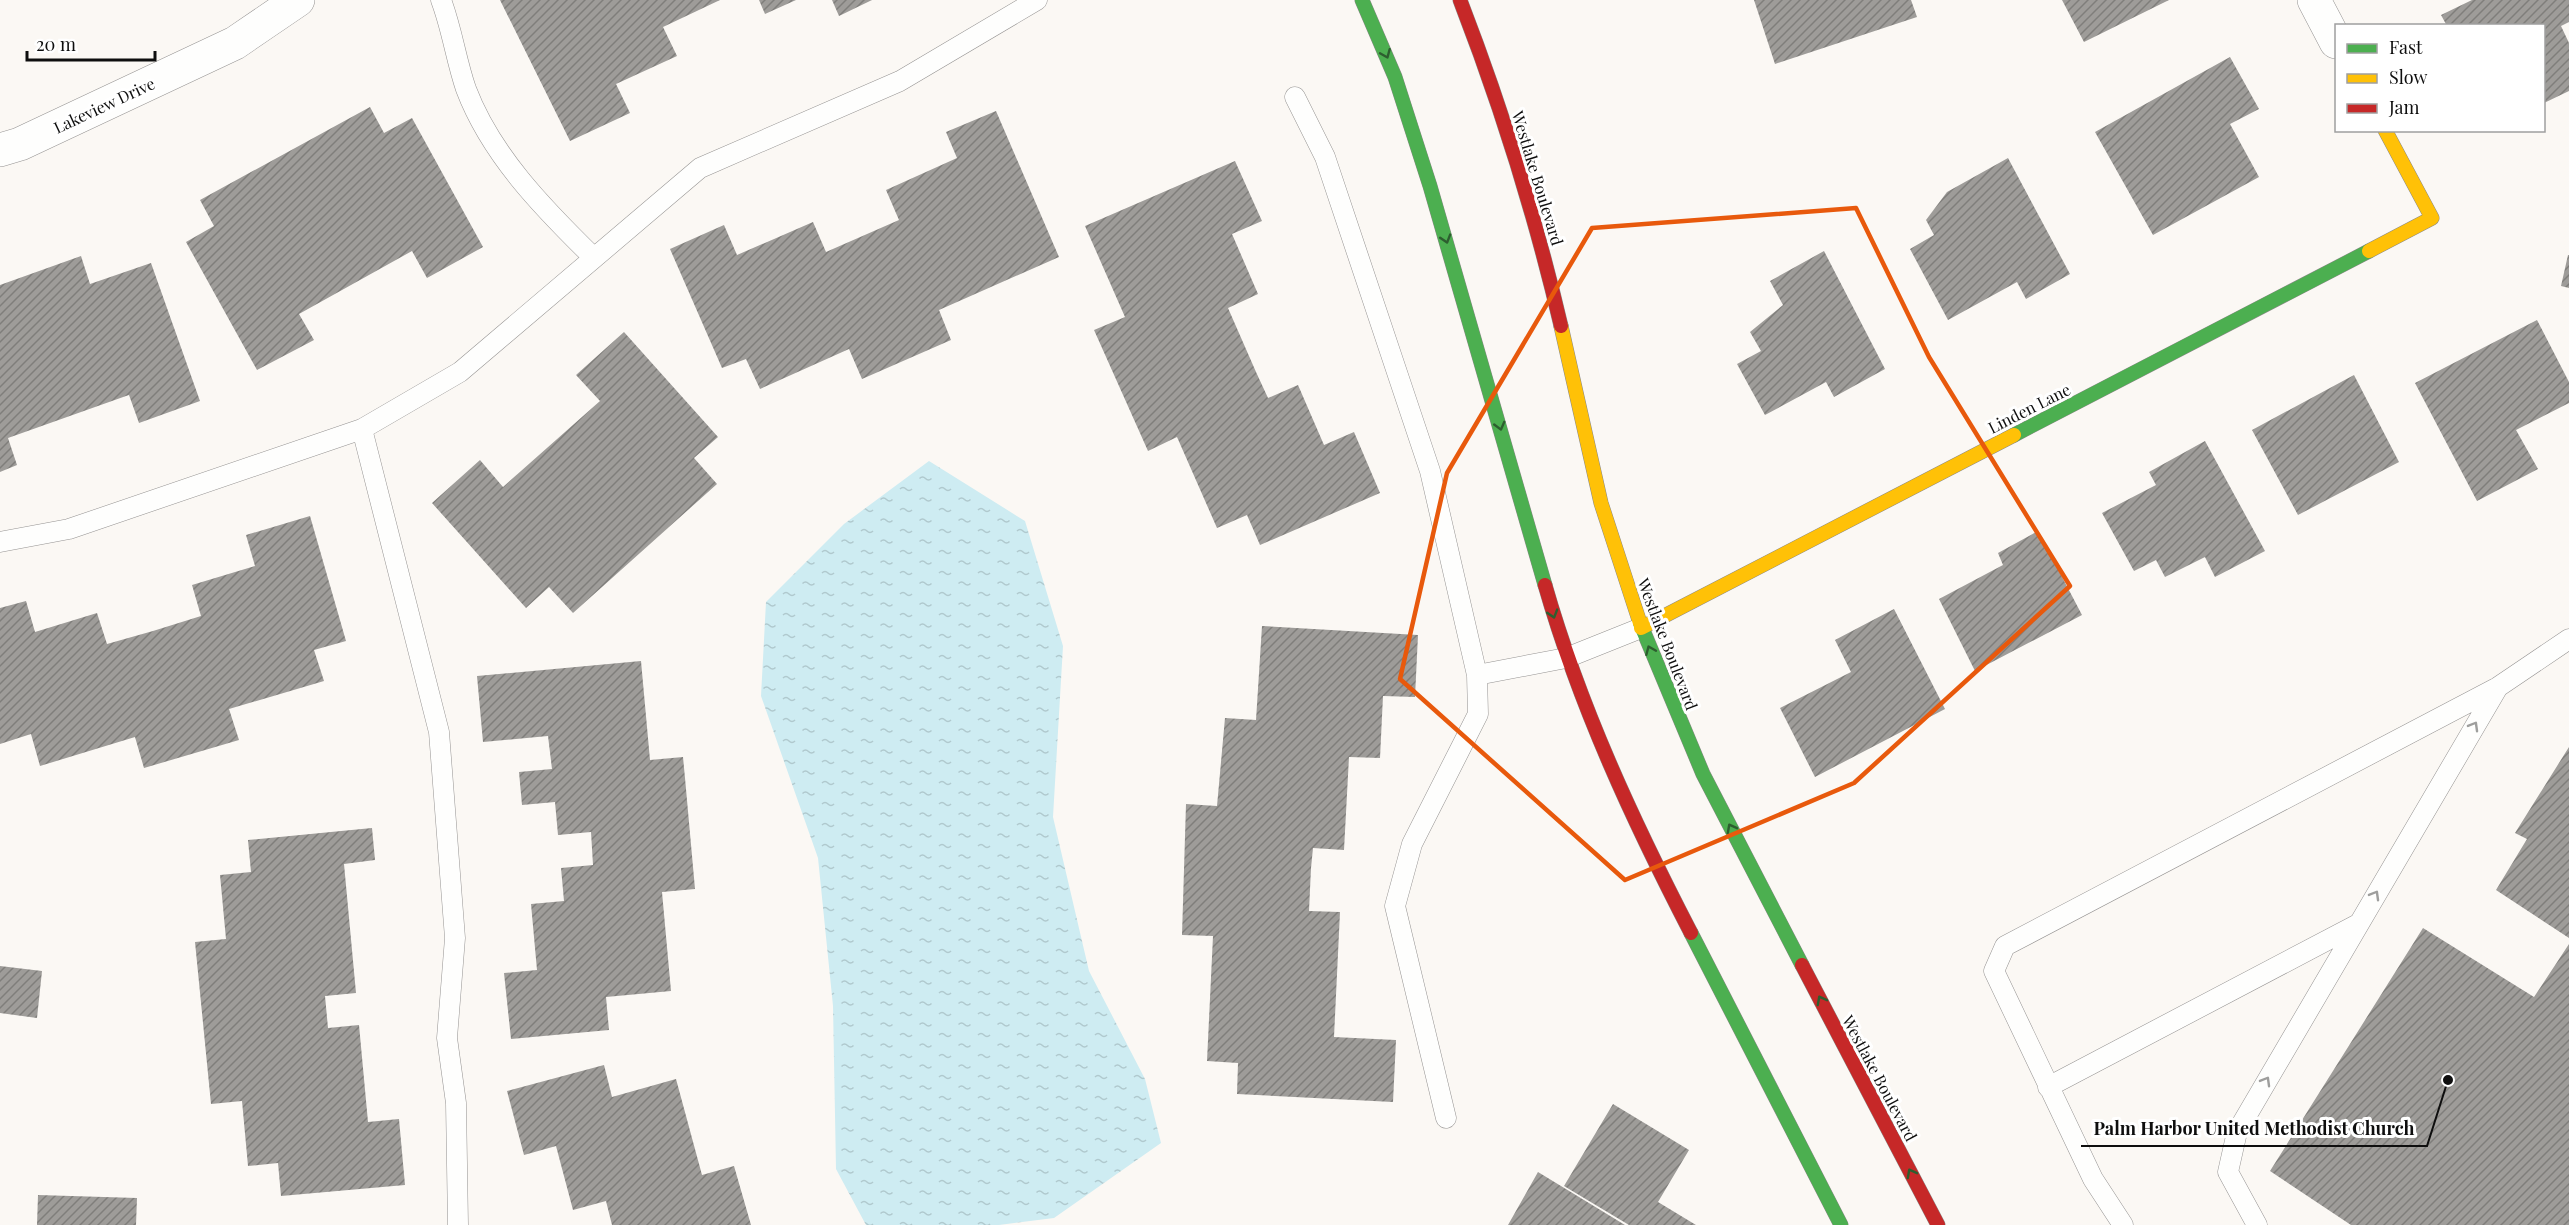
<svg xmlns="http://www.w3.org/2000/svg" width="2569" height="1225" font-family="'Playfair Display',serif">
<defs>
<pattern id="water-ripples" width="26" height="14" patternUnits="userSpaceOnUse" patternTransform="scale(1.5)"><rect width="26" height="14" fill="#ceecf2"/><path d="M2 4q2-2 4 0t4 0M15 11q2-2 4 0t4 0" fill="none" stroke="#b0c9ce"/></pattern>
<pattern id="building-hatch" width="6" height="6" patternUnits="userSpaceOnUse" patternTransform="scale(1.5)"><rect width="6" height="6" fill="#9e9c99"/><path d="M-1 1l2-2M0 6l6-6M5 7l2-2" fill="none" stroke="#7f7e7b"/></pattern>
</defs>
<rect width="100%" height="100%" fill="#fbf8f4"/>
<path fill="url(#water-ripples)" d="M929,461L1025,521L1063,646L1053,817L1089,971L1145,1079L1161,1143L1054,1218L999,1225H866L836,1169L833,1006L818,858L761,696L766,602L844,524Z"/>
<path fill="url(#building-hatch)" d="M500,0H720L663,27L677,56L616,84L630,113L570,141Z
M759,0H796L765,14Z
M832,0H872L839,16Z
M1754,0H1911L1917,17L1775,64Z
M2062,0H2169L2084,42Z
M2472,0H2569V22L2561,26L2569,43V91L2544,103V26H2447L2441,15Z
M2230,57L2259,109L2230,124L2259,177L2153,235L2095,132Z
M370,107L384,133L412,118L483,247L427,278L412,251L299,314L314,340L257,370L186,242L214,226L200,200Z
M996,111L1059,257L939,310L951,340L862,379L849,349L760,389L746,359L722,368L670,249L724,225L737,255L813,222L826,252L899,220L886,190L957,158L946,132Z
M2008,158L2070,274L2026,299L2017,282L1948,320L1910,249L1934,235L1926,220L1947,192Z
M1235,161L1262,221L1232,234L1258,294L1228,308L1256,372L1268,398L1298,385L1324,445L1354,432L1380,493L1260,545L1247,515L1217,528L1177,437L1148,451L1094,330L1125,317L1085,226Z
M1824,251L1885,369L1834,397L1826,382L1765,415L1737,364L1761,351L1750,332L1783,305L1770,281Z
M2568,255H2569V288L2561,286Z
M81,256L90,284L151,263L200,401L139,423L129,395L126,396L8,438L17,465L0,472V285Z
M2537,320L2569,382V403L2516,430L2538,469L2477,501L2415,383Z
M624,332L718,437L694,458L717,484L573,613L549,587L526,608L432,503L480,460L503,487L600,401L576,375Z
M2354,375L2399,462L2298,515L2252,430Z
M2205,441L2265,551L2215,577L2205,557L2165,577L2156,560L2134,571L2102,513L2156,485L2149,472Z
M310,516L346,641L314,650L324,681L229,709L239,740L144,768L135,737L40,766L31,734L0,744V608L26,601L35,632L97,613L107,644L153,631L201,616L192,585L255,566L246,535Z
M2038,531L2082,615L1975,671L1939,599L2003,565L1998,553Z
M1894,609L1945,709L1815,777L1780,708L1851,672L1835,640Z
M1262,626L1418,635L1415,697L1383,696L1380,758L1349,757L1344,850L1313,848L1311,868L1309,911L1340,912L1334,1037L1396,1040L1393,1102L1237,1094L1238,1063L1207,1061L1213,936L1182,935L1186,804L1217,806L1225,718L1256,720Z
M641,661L650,760L683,757L685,778L695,889L662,892L671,991L606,997L609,1030L511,1039L504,973L537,970L531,904L564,901L561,868L593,865L591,832L558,835L555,802L522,805L519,772L552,769L548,736L483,742L477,676Z
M2569,747V938L2496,890L2527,839L2515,833Z
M372,828L375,860L344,864L356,993L325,996L328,1028L359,1025L368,1122L399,1119L405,1185L281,1196L278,1163L248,1166L242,1101L211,1104L195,942L226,939L220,875L251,872L248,840Z
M2423,928L2534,997L2569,944V1225H2351L2270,1171Z
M0,966L42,971L37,1018L0,1013Z
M604,1065L612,1097L676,1079L702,1175L734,1166L751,1225H612L606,1201L573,1210L556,1146L524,1155L507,1091Z
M1613,1104L1689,1150L1658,1202L1696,1225H1629L1564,1186Z
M1538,1172L1625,1225H1508Z
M38,1195L137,1198L136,1225H37Z"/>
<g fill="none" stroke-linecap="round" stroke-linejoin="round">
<g stroke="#959392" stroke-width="21">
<path id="lane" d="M441,0C452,29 456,60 466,89C491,155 543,208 593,257
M1295,97L1325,157L1430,471L1477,675L1566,658L1641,628
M362,429L439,732L455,938L447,1038L456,1103L458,1225
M0,542L69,529L362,429L460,372L700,168L900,81L1037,0
M2048,1087L2358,924
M1446,1118L1395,906L1412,844L1478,714L1477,675
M2123,1225L2093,1179L1994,971L2005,946L2498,687L2569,639
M2257,1225L2228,1172L2237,1132L2498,687"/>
</g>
<g stroke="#959392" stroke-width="34">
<path id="street" d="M2314,0L2336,42
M0,150L20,144L235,43L298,0"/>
</g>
<g stroke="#8b8a88" stroke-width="15">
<path id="fast" d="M1362,0L1395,77L1430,186L1545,585
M2014,435L2369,251
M1640,623L1703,774L1802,965
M1691,933L1841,1225"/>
</g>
<g stroke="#8b8a88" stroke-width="15">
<path id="slow" d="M2369,251L2432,218L2385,130
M1561,326L1601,503L1640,623
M1641,628L2014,435"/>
</g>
<g stroke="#8b8a88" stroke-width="15">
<path id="jam" d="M1460,0C1501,106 1535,215 1561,326
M1545,585C1580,707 1633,821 1691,933
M1802,965L1938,1225"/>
</g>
<use href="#lane" stroke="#fefefd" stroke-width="20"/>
<use href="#street" stroke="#fefefd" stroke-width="33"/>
<use href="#fast" stroke="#4caf50" stroke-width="14"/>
<use href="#slow" stroke="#ffc107" stroke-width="14"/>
<use href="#jam" stroke="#c62828" stroke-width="14"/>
</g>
<defs><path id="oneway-chevron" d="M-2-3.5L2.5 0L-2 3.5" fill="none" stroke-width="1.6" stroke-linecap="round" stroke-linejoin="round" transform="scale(1.5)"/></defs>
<g stroke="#2d5e2f">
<use href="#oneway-chevron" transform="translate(1386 54) rotate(67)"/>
<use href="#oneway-chevron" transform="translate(1446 239) rotate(73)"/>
<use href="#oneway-chevron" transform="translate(1500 426) rotate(75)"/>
<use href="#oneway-chevron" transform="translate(1553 614) rotate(73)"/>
<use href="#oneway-chevron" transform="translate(1650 650) rotate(-113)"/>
<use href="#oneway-chevron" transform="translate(1731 828) rotate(-118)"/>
<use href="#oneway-chevron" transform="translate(1821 1000) rotate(-118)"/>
<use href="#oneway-chevron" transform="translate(1911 1173) rotate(-118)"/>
</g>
<g stroke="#9e9e9d">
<use href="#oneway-chevron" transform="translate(2474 726) rotate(-60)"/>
<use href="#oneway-chevron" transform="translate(2375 895) rotate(-60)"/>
<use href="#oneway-chevron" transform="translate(2266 1081) rotate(-60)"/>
</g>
<path fill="none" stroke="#e8590c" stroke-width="4.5" stroke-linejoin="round" d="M1856,208L1929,357L2070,586L1854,783L1625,880L1400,679L1447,473L1592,228Z"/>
<g text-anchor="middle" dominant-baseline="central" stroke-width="6" stroke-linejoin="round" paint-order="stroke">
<g font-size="16" fill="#0e0e0e" stroke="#fff">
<text transform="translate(104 105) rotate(-25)">Lakeview Drive</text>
<text transform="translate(1538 178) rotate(73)">Westlake Boulevard</text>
<text transform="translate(2029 408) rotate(-27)">Linden Lane</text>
<text transform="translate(1668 644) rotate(69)">Westlake Boulevard</text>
<text transform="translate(1880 1078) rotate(62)">Westlake Boulevard</text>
</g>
</g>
<path fill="none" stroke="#0e0e0e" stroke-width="2" d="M2448 1080L2427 1146H2081"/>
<circle fill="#0e0e0e" stroke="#fff" stroke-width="2" cx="2448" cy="1080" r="6"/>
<g font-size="18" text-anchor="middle" font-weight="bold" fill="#0e0e0e" stroke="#fff" stroke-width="6" stroke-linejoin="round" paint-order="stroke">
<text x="2254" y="1135">Palm Harbor United Methodist Church</text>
</g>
<rect x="2335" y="24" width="210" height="108" fill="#ffffff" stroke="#9f9f9f" stroke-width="1.5"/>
<rect x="2347" y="44" width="30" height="9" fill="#4caf50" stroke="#9f9f9f" stroke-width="1.5"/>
<text x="2389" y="54" font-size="18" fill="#0e0e0e">Fast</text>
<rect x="2347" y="74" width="30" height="9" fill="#ffc107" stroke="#9f9f9f" stroke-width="1.5"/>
<text x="2389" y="84" font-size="18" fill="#0e0e0e">Slow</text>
<rect x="2347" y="104" width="30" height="9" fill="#c62828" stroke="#9f9f9f" stroke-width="1.5"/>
<text x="2389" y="114" font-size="18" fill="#0e0e0e">Jam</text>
<path d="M27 51v9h128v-9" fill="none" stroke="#0e0e0e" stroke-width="3"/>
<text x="36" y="51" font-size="18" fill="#0e0e0e" stroke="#ffffff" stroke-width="4.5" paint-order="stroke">20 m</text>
</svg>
